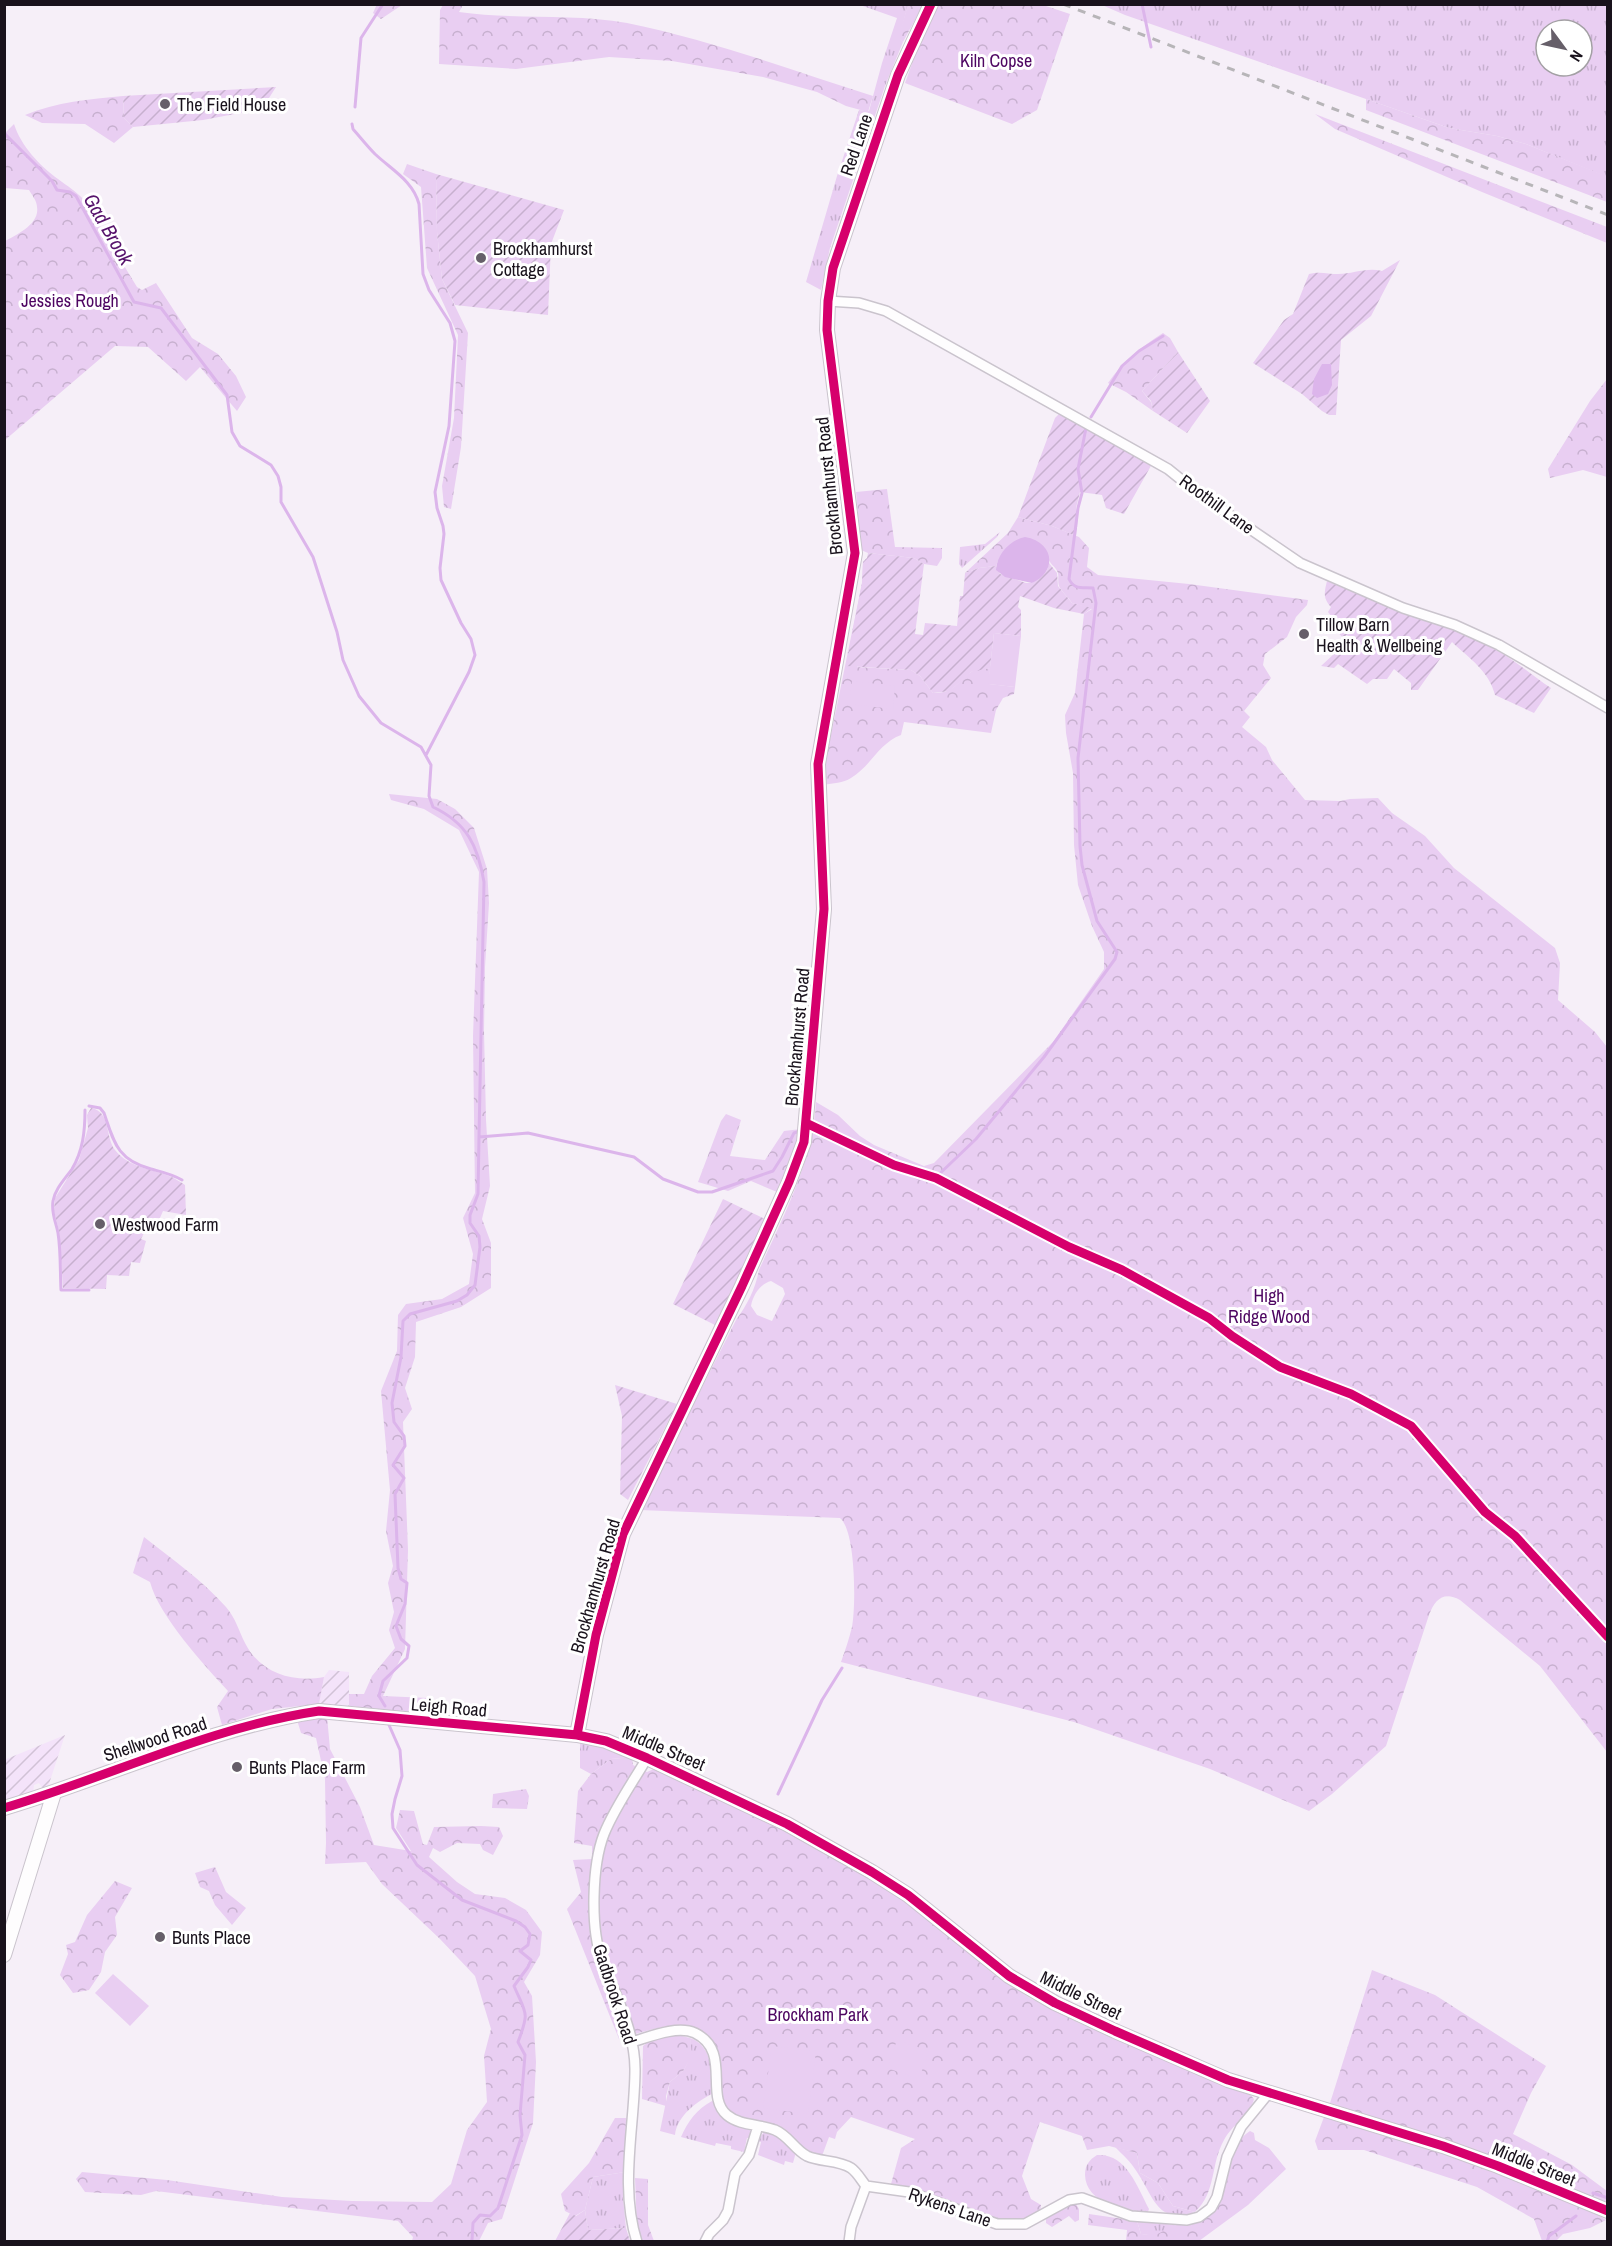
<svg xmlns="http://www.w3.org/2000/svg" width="1612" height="2246" font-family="'Archivo Narrow',sans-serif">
<defs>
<pattern id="industrial-furrows" width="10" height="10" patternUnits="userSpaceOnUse" patternTransform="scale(1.5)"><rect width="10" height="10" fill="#f4e3fa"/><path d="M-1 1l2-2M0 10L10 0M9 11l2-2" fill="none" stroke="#d1c2d6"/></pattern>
<pattern id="grass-tufts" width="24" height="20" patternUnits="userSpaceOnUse" patternTransform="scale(1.5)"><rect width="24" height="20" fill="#e9cef2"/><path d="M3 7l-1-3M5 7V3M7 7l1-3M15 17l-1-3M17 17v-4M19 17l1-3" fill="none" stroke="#c7b0cf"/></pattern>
<pattern id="forest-crowns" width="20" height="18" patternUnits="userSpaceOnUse" patternTransform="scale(1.5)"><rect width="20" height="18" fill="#e9cef2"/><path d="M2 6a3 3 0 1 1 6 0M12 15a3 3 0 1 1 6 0" fill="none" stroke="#c7b0cf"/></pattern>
<pattern id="garden-furrows" width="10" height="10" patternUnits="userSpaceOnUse" patternTransform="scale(1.5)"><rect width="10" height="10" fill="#e9cef2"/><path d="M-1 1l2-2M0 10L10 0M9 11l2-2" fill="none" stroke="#c7b0cf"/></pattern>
</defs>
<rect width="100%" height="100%" fill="#f6eff8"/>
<path fill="url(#industrial-furrows)" d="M329,1670L349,1672V1706L319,1704L324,1677Z
M65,1735L47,1790L44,1791L39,1783L34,1785L33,1793L5,1803L4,1760Z"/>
<path fill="url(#grass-tufts)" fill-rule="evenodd" d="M860,5H908L899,38L903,42L885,86L830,248L821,290L806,282L837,176L859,110L869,111L882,63L897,18Z
M1102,5H1607V177L1526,144L1497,136L1449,128L1125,15ZM1546,30H1582V66H1546Z
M1000,532L997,537L962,568L959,564L960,547L985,544Z
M580,1743L606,1747L632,1757L611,1759L591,1774L580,1768Z
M690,2038C714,2047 710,2072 714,2093C697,2101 677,2116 675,2135L660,2131L670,2082L684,2070L691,2055Z
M712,2101L716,2103C718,2124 737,2121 750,2129L751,2139L747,2138L744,2152L731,2149V2146L716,2143L715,2146L681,2137C688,2121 697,2109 712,2101Z
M764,2132L780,2136L796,2152L793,2163L785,2161L784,2165L758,2155L761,2142L757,2141Z
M1115,2147L1137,2153L1140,2173L1158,2183L1173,2206L1195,2212C1157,2225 1154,2197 1137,2172C1131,2162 1123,2155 1115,2147Z
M1097,2155C1126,2153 1137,2186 1149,2209L1148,2212L1144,2213C1122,2209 1086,2203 1085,2175C1085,2165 1089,2160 1097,2155Z
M625,2172L623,2198L626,2228L588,2230L585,2210L593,2177Z
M1137,2221L1176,2225L1156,2236L1141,2234Z"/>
<path fill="url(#forest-crowns)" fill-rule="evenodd" d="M377,4H402V5L381,19L373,13Z
M443,5H463L459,12C514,20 572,13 627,23C711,40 791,70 873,96L868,112L846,106L817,92L763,77L672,61L609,57L516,69L439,64L440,10Z
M908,5H923L903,42L898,38Z
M936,5H1043L1070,14L1037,110L1012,124L905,83L926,25Z
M123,96L124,118L133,127L114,143L85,124L42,123L25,115C57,102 89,99 123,96Z
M1366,99L1449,128L1497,136L1526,144L1606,176L1607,202L1366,110Z
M1315,114L1607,227V243L1482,192L1335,129Z
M14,124C21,146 40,166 58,179C67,186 76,191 84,200L137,287L142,290L156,283L192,338L218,354L236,376L246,397L237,411L200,367L186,381L148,347L115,346L5,440V241C16,235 40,224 37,207C37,201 32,195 29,190L5,188V133Z
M407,164L436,174L437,232L442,279L468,333L461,447L451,509L444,507L442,486L454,418L458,335L427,268L421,187L403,174Z
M1163,333L1170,338L1178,352L1142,391L1151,402L1153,411L1126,392L1108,383C1123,361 1140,348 1163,333Z
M1607,379V477L1583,470L1550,478L1548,469L1590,401Z
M887,489L895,547L942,548V558L937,566L924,564L914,558L868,553L861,550L856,492Z
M1018,517L1052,526L1079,537L1089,548L1087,567L1098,575L1189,584L1308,600L1307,605L1296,617L1287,637L1265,654L1263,665L1271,678L1244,711L1250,717L1242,727L1266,747L1272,760L1305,800L1340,801L1350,799L1378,798L1392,813L1425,836L1454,868L1555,948L1560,963L1558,1000L1595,1032L1607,1047V1752L1540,1666L1460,1600C1444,1591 1435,1599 1429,1615L1386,1746L1332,1794L1309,1811L1210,1769L1074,1722L841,1662C845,1651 849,1639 852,1627C856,1606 856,1531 840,1518L640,1510L736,1320C747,1305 755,1290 759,1270C783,1217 813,1161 816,1102L838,1115L860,1136L874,1145L924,1166L934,1163L1053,1042L1104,969V952L1092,926L1078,885L1074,845L1073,773L1066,733L1065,715L1075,693L1084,614L1092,609L1072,603C1068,597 1063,593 1060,588C1057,583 1059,578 1058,573C1055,565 1049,565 1048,556L998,561L996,566L979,568L965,573L1008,533ZM771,1281L783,1288L785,1294L772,1321L757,1315L751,1306C753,1295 760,1284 771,1281Z
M867,558L857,667L911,670L920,676L933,693C956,693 955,683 971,672C976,669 984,669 990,668L989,684L1015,687L1014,694L1003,698L996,710L991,733L904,722L901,735C879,743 871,766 851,778C843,783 833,783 824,785L825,764L862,583L863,562Z
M389,794L437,799L455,809L474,828L487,869L489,903L485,967L484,1031L486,1120L490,1186L482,1219L491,1243V1288L461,1307L416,1322L415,1357L405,1388L412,1409L403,1422L408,1550L405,1649L383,1696L428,1698L426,1714L349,1706V1694H364L372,1676L395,1648L389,1630L394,1612L388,1583L393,1566L386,1531L390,1490L381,1391L397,1351L398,1315L406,1304L442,1299L469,1284L473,1254L463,1218L475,1193L473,1036L479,872L459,830L424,809L391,800Z
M726,1114L741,1120L730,1156L765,1160L784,1131L801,1129L790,1164L777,1192L751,1181L728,1191L698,1182L721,1121Z
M144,1537C172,1559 202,1580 226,1607C235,1617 239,1631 245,1643C260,1673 293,1683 324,1677L319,1704L272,1709L222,1725L217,1707L228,1691C204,1665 159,1616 150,1582L133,1573Z
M327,1716L330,1749L360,1807L374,1845L411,1851L396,1828L400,1810L414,1811L423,1844L427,1845L434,1827L481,1826L499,1827L503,1836L493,1855L483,1850L480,1844L457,1843L440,1852L433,1848L429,1857L457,1882L475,1894L505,1898L526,1910L542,1932L540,1955L524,1982L532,1996L536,2062L533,2123L502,2219L488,2223L479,2241H412L413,2237L398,2221L156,2191L141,2195L85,2192L76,2179L82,2172L167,2180L282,2197L352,2201L432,2202L451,2184L467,2130L487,2102L484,2056L491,2029L475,1976L440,1939L382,1884L366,1862L325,1864L326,1843L325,1779L316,1738L301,1733L297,1720Z
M632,1757L633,1765L647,1772L656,1768L814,1845L903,1899L995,1975L1030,1998L1079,2023L1157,2056L1249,2093L1254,2099C1250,2115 1232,2125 1224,2140C1210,2165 1217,2191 1195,2212L1173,2206L1158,2183L1140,2173L1137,2153L1109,2146L1087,2150L1082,2136L1040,2122L1022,2176L1031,2199L1041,2205L1040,2212L1023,2222L1001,2223L911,2188L891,2184L901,2148L915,2139L851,2117L837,2132L835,2139L829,2137L822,2156C816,2154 809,2152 805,2149C795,2141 789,2131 777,2126C761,2120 737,2122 726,2108C719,2099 722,2083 720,2072C714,2005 663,2026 619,2039L567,1909L581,1892L573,1860L592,1859V1846L574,1843L578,1791L591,1774L611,1759Z
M526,1789L529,1796L527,1809L492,1808L493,1794Z
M215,1867L226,1892L246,1908L232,1925L215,1905L209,1891L200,1887L195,1873Z
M115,1881L132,1888L115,1917L117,1935L105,1952L101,1972L89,1990L73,1993L60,1975L68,1954L66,1945L75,1942L87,1915Z
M1372,1970L1435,1995L1546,2066L1531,2093L1513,2134L1572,2165L1607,2191V2202L1330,2103Z
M678,2035L690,2038L692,2055L684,2070L670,2082L666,2096V2106L642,2099L643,2046L651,2040Z
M1324,2117C1374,2130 1422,2146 1470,2162C1517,2177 1565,2193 1606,2220L1590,2228L1563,2234L1556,2241H1542L1534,2219L1477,2187L1364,2150H1318L1315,2141Z
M615,2118H626L625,2172L593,2177L585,2210L575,2216L565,2211L561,2194L589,2163Z
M1250,2131L1254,2133L1255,2140L1269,2148L1286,2169L1248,2205L1199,2241H1126L1127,2230L1088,2225L1089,2214L1137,2221L1141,2234C1163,2237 1158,2231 1176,2225C1183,2222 1192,2225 1199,2222C1236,2206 1219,2150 1250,2131Z
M635,2178L648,2179V2225L654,2241H641L637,2229Z
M1073,2203L1076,2204L1079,2209V2220L1075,2222L1069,2216L1052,2227L1046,2223V2218Z"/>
<path fill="url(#garden-furrows)" d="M276,87L262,109L203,120L133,127L124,118L123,96Z
M436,174L564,210L551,244L548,315L455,305L442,279L437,232Z
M1400,260L1371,316L1341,340L1336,415H1329L1322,411L1302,394L1253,363L1284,320L1293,314L1309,274C1320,271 1328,274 1338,274C1353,274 1367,267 1382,271Z
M1178,352L1210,401L1187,433L1153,411L1151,401L1142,391Z
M1059,414L1152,464L1124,514L1106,508L1102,495L1080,492L1076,508L1078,519L1076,536L1052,526L1018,517L1055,418Z
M868,553L914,558L924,564L915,634L923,635L925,623L957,626L960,596H963L965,573L979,568L996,566L1000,574L1026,583H1032L1047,570L1049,563L1057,573L1058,586L1072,603L1092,608L1084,614L1054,608L1020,596L1018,607L1021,610V636L994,633L990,668L971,672L950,691L933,693L920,676L911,670L846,666L862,583L863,562L867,558Z
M1327,581C1382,606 1441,621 1494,649C1514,659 1532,676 1551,688L1534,713L1495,695C1489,671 1470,659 1452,642L1418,690H1411V683L1394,669L1387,679H1373L1367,684L1338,664L1334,668L1321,666L1350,639L1347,635L1343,638L1331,625L1332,617L1328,612L1331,607C1323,598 1324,593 1327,581Z
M91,1108C111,1111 105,1137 115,1150C130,1168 149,1168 169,1176C175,1178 180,1182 185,1185L186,1215L163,1211L153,1234L145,1231L141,1239L146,1241L140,1263L131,1262L129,1276L107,1275L106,1289L63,1288L59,1231L54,1211L55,1198L79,1160L88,1128L87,1115Z
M723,1199L765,1219L717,1326L673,1304Z
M615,1385L677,1404L628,1500L620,1494L622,1416Z
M585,2210L588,2230L626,2228L630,2241H555L570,2213L576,2216Z"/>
<path fill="#e9cef2" d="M994,633L1021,636L1015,687L988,684Z
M852,681L895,686L893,709L849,704Z
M113,1974L149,2006L130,2026L95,1993Z
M897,2040L929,2051L919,2079L887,2068Z
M772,2046L816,2051L808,2114L763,2108Z"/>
<path fill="#dcb5eb" d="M1322,364H1331L1332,385L1328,394L1317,398L1312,394L1314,379Z
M1025,537C1054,542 1058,571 1032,583L1005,577L996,570C997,554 1010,540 1025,537Z"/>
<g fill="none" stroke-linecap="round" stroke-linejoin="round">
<path stroke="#dcb5eb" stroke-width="3" d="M1142,4L1151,47
M355,107L361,38L383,4
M352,124L353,129C360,137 367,146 375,154C392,170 413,181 419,204L423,274L429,290L450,323L455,341L449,426L435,492L437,508L443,526L444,534L440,568L441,580L461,623L471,639L475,655L469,672L426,755
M5,134L52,181L57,190L70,192L76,196L134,302L161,308L227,395L232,432L240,446L271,465L278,476L281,487V502L313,557L337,632L343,660L359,696L381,723L421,747L431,765L429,796L433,807C467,823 478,846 484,882L479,1137L478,1194L470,1215V1223L479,1236L480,1247L475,1285L467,1295L457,1301L410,1314L403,1321L401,1357L392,1403L394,1422L404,1436L405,1446L393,1465L404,1478L395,1494L398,1568L401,1579L407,1583L405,1604L396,1626L401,1639L409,1646L407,1658L383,1681L379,1696L385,1706
M1091,417L1122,366L1139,351L1163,336
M89,1106L100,1108L104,1113C114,1142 117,1160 151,1169C162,1172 172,1174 182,1180
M85,1110C85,1131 83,1151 72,1169C65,1179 55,1189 53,1201C51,1213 56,1222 58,1233C61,1252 60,1272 61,1290H89
M813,1132L890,1166
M479,1137L528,1133L634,1157L663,1179L698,1192H712L773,1171L782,1157L794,1133L797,1132
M898,1169L917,1178L932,1181L976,1139L1044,1057L1115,959L1117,952L1097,921L1082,865L1080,846L1078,758L1096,603L1093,588C1082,587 1074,590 1069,579L1078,508L1082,493L1078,469L1086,428
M389,1725L400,1750L402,1776L395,1799L392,1814L393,1828L417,1865L462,1900L516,1921L525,1927L530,1934L528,1945L520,1951L531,1960L528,1967L514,1986C526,2014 530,2011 518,2042L525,2055L520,2115L522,2135L498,2208L490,2216L480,2215L473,2223L472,2240L470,2242
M778,1794L822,1700L842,1668
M1593,2193L1608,2198
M1547,2242L1549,2236L1576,2216"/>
<g stroke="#cac4cd" stroke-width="12">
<path id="street" d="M828,301L859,303L886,311L1168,469L1199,494L1300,563L1403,608L1455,625L1499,645L1608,708
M632,2042C649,2037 677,2025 695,2033C732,2051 704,2096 727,2115C740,2126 760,2124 775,2130C789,2136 794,2149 807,2156C820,2162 839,2160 851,2168C857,2172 862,2181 866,2186L909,2192L997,2224H1025L1069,2200L1082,2198L1131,2216L1187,2220L1199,2217L1211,2208L1217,2197L1227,2157L1241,2127L1268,2094
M637,2242C619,2186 635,2125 635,2069C635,2031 615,1994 602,1960C590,1928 592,1865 604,1834C615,1807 633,1782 647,1758
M705,2242L709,2234L723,2220L728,2211L735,2174L749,2155L758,2126
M849,2242L851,2227L866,2186"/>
</g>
<g stroke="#cac4cd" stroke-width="16">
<path id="secondary" d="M577,1735L596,1635L623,1534L742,1286L789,1182L804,1142L824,909L818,764L855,553L827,330L828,301L833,268L898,75L931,4
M4,1808C109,1777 210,1727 319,1711L577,1735L606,1741L647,1758L787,1824L872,1872L908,1895L1009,1976L1055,2003L1115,2031L1228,2080L1443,2146L1498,2166L1608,2211
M4,1955L54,1793"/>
</g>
<use href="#street" stroke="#fefdfe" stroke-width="9"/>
<use href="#secondary" stroke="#fefdfe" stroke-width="14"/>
<path stroke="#b7b5b8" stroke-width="3" stroke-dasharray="8 8" stroke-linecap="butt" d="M1063,4L1608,215"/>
<g stroke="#fff" stroke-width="13">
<path id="cycleway" d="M806,1123L894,1165L936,1178L1069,1247L1122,1270L1209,1318L1232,1336L1280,1367L1351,1394L1411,1426L1485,1512L1515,1536L1608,1637
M577,1735L596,1635L623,1534L742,1286L789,1182L804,1142L824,909L818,764L855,553L827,330L828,301L833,268L898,75L931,4
M4,1808C109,1777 210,1727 319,1711L577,1735L606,1741L647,1758L787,1824L872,1872L908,1895L1009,1976L1055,2003L1115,2031L1228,2080L1443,2146L1498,2166L1608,2211"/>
</g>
<use href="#cycleway" stroke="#d6006c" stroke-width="9"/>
</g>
<g fill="#665f69" stroke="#fff" stroke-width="2">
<circle cx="165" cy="104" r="6"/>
<circle cx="481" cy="258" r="6"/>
<circle cx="1304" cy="634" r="6"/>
<circle cx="100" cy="1224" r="6"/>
<circle cx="237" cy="1767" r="6"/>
<circle cx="160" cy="1937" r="6"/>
</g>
<g text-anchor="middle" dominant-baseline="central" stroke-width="6" stroke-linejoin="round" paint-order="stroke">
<g font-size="18" fill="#4d0561" stroke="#fff">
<text x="996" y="60">Kiln Copse</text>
<text x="70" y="300">Jessies Rough</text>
<text x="1269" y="1295">High<tspan x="1269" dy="21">Ridge Wood</tspan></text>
<text x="818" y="2014">Brockham Park</text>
</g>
<g font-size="18" fill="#19121c" stroke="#fff" text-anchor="start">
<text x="177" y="104">The Field House</text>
<text x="493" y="248">Brockhamhurst<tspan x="493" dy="21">Cottage</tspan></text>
<text x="1316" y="624">Tillow Barn<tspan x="1316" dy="21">Health &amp; Wellbeing</tspan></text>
<text x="112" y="1224">Westwood Farm</text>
<text x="249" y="1767">Bunts Place Farm</text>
<text x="172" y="1937">Bunts Place</text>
</g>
<g font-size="18" fill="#19121c" stroke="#fff">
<text transform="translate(856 145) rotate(-71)">Red Lane</text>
<text transform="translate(829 486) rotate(-96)">Brockhamhurst Road</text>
<text transform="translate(1217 504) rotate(36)">Roothill Lane</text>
<text transform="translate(797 1037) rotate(-85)">Brockhamhurst Road</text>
<text transform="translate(595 1586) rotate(-74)">Brockhamhurst Road</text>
<text transform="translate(449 1707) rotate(5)">Leigh Road</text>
<text transform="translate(155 1739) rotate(-18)">Shellwood Road</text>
<text transform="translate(664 1748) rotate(23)">Middle Street</text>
<text transform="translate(615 1994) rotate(72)">Gadbrook Road</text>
<text transform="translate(1081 1995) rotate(26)">Middle Street</text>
<text transform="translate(1534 2164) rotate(22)">Middle Street</text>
<text transform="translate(950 2207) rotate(19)">Rykens Lane</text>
</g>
<g font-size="20" font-style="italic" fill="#56126b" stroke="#fff">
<text transform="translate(109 229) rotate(60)">Gad Brook</text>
</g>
</g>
<rect width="1612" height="2246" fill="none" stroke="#19121c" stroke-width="12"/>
<g transform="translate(1564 48) rotate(123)"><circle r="28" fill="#ffffff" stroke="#a3a0a4" stroke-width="1.5"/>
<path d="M0-4.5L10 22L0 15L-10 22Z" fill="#665f69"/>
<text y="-9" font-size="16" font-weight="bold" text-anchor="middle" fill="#19121c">N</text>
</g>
</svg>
